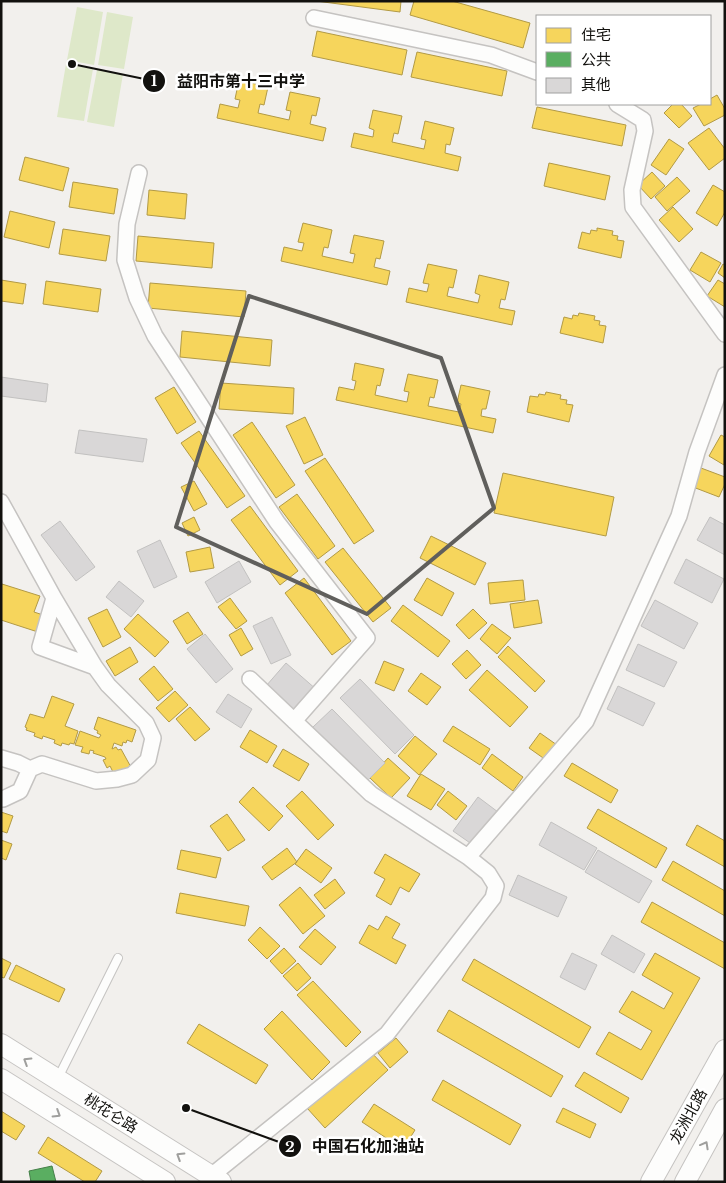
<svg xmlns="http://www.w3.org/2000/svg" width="726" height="1183" font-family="'Libre Baskerville','Noto Sans SC',serif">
<rect width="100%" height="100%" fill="#f2f0ed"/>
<path fill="#dee8c9" d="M77,7L103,12L94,65L67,60Z
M107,12L133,17L124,69L98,65Z
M66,64L93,69L84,121L57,117Z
M97,70L123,74L114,127L87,122Z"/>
<path fill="#f6d55c" stroke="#b29a45" d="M316,1H401L400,12Z
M414,1H452L530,23L523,48L410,15Z
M317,31L407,50L402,75L312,56Z
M417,52L507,71L502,96L411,77Z
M239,80L268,87L264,105L260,104L258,113L289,120L291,111L286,110L290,92L320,98L316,116L312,115L310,124L326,128L323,141L217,118L220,104L238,108L240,100L235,99Z
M717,95L725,109V115L704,126L693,108L701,104H710V99Z
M673,104H681L692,116L679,128L664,113Z
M537,107L626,125L622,146L532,128Z
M373,110L402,116L398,134L394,133L392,142L424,149L426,140L421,139L425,121L454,128L450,145L446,144L445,153L461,157L458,171L351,147L354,133L373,137L374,130L369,128Z
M709,128L725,149V158L709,170L688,143Z
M669,139L684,149L666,175L651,165Z
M25,157L69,168L63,191L19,180Z
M549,163L610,176L605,200L544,186Z
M652,172L665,186L651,199L638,185Z
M677,177L690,191L667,211L655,197Z
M73,182L118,189L114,214L69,207Z
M713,185L725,192V212L717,226L696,213Z
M149,190L187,194L185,219L147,215Z
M673,207L693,229L679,242L659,220Z
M10,211L55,222L49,248L4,237Z
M303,223L332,230L328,248L324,247L322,256L353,263L355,254L350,253L354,235L384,241L380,259L376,258L374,267L390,271L387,285L281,261L284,247L302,251L304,243L298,242Z
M597,228L613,231L612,235L618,236L617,240L624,241L621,258L578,248L582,232L590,234L591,230L597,231Z
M63,229L110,236L106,261L59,254Z
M138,236L214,243L212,268L136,261Z
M701,252L721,263L710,282L690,270Z
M428,264L457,270L453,288L449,287L447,296L478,303L480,295L475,293L479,275L509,282L505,300L501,299L499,308L515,311L512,325L406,302L409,288L427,292L429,284L423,283Z
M723,264L725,265V278L718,273Z
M1,280L26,284L23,304L1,301Z
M718,280L725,284V307L707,296Z
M46,281L101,289L98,312L43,304Z
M150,283L246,291L244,317L148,308Z
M579,313L595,316L594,320L600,321L599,325L606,326L603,343L560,333L564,317L572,319L573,315L578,316Z
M182,331L272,340L270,366L180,357Z
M355,363L384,369L380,386L377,385L375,395L407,402L409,392L404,391L408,374L438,380L434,398L430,397L428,406L459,412L461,404L457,403L461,385L490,391L486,409H482L481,416L496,419L493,433L336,400L339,387L354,390L356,381L352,380Z
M221,383L294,388L293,414L219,409Z
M174,387L196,422L177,434L155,398Z
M546,392L561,395L560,399L567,400L566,404L573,405L569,422L527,412L530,396L538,397L539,394L545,395Z
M305,417L323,455L304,464L286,426Z
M252,422L295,485L276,498L233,435Z
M199,431L245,496L227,508L181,443Z
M721,435L725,437L724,465L709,456Z
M325,458L374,531L354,544L305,471Z
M701,468L725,477V484L719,497L693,487Z
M503,473L614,497L606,536L494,513Z
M194,481L207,504L194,511L181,487Z
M297,494L335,546L318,559L279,507Z
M250,506L298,571L280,585L231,520Z
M194,517L200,530L188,536L182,523Z
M431,536L486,563L475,585L420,558Z
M210,547L214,568L190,572L186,552Z
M343,548L391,608L373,622L325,562Z
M304,578L351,641L332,655L285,593Z
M427,578L454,593L442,616L414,600Z
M523,580L525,600L490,604L488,583Z
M2,584L40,596L34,612L46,616L41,633L1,620V587Z
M230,598L247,621L236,629L218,607Z
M538,600L542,623L514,628L510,604Z
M403,605L450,641L438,657L391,621Z
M107,609L121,637L103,647L88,618Z
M473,609L487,623L469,639L456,625Z
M188,612L203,634L187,644L173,621Z
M138,614L169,642L155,657L124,629Z
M492,624L511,638L497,654L480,639Z
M241,628L253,649L241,656L229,635Z
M508,646L545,681L535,692L498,657Z
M130,647L138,662L115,676L106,661Z
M467,650L481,665L466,679L452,664Z
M384,661L404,669L394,691L375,683Z
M154,666L173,689L158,701L139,679Z
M487,670L528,707L510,727L469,690Z
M421,673L441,687L427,705L408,691Z
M175,691L188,705L169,722L156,708Z
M52,696L74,704L65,726L78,731L74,744L70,743L69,745L62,743L61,746L54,743L55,740L43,736L42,739L34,736L35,733L26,730L27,728L25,727L30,714L44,718Z
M190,707L210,729L195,741L176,719Z
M98,717L136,730L132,742L127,740L126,743L123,742L122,746L114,743L112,749L116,747L118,750L121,749L132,769L114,774L110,766L107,768L103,760L106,759L105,757L93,753L94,751L90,750L89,754L81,752L83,747L75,745L80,731L99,738L101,735L97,733L98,731L94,729Z
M453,726L490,749L480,765L443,741Z
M250,730L277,746L267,763L240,747Z
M540,733L557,745L546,760L529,748Z
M415,736L437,754L419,775L398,756Z
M283,749L309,764L299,781L273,766Z
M492,754L523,777L513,791L482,768Z
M388,758L410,778L391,798L370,778Z
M572,763L618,790L611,803L564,776Z
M421,774L445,789L431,810L407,796Z
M253,787L283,816L269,831L239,802Z
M302,791L334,825L318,840L286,806Z
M448,791L467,806L456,820L437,805Z
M598,809L667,848L656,868L587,828Z
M1,812L13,816L7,833L1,831Z
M227,814L245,840L228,851L210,826Z
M697,825L725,841V867L686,845Z
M1,840L12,844L6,860L1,858Z
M287,848L297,862L272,880L262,867Z
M306,849L332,868L321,883L295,864Z
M181,850L221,858L216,878L177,869Z
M385,854L420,874L409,892L400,887L391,905L376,896L385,879L374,873Z
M673,861L725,891V916L662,880Z
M335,879L345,893L325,909L314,895Z
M300,887L325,916L303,934L279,905Z
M180,893L249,906L245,926L176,913Z
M652,902L725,943V969L641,922Z
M386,916L400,924L392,938L406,945L396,964L359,943L369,925L378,930Z
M260,927L280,946L267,959L248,940Z
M315,929L336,947L321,965L299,947Z
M284,948L296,961L282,974L270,961Z
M655,953L700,978L642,1080L596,1054L609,1032L641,1050L652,1031L619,1012L632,991L664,1009L673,993L642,975Z
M1,958L11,963L4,978L1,977Z
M474,959L591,1027L579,1048L462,980Z
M298,963L311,978L297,991L283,976Z
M16,965L65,989L59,1002L9,979Z
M313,981L361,1032L346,1047L297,995Z
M449,1010L563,1076L551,1097L437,1031Z
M282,1011L330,1062L312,1080L264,1029Z
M199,1024L268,1065L256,1084L187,1043Z
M396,1038L408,1052L390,1068L378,1053Z
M370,1051L388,1070L325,1128L307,1108Z
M584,1072L629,1098L621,1113L575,1086Z
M443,1080L521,1125L510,1145L432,1100Z
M374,1104L415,1130L403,1149L362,1122Z
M563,1108L596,1124L590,1138L556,1122Z
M1,1111L25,1126L16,1140L1,1131Z
M48,1137L102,1171L95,1182H85L38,1153Z"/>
<path fill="#5aae61" stroke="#447f48" d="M52,1166L56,1182H31L29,1171Z"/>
<path fill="#d9d7d7" stroke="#c2c1c0" d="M1,377L48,384L46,402L1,396Z
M79,430L147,439L143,462L75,453Z
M710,517L725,525V555L697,540Z
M60,521L95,567L76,581L41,535Z
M160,540L177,577L154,588L137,551Z
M686,559L724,579L712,603L674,583Z
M239,561L251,582L217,603L205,582Z
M119,581L144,601L131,617L106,597Z
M655,600L698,623L684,649L641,626Z
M272,617L291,655L271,664L253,626Z
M205,634L233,669L216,683L187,649Z
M638,644L677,662L664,687L626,670Z
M286,663L317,690L297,713L266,686Z
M360,679L414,735L395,754L340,698Z
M618,686L655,703L643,726L607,709Z
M228,694L252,709L241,728L216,712Z
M332,709L385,763L367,781L313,727Z
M478,797L498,812L473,845L453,831Z
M551,822L597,848L584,870L539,845Z
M598,850L652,881L639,903L585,872Z
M518,875L567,897L558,917L509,895Z
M612,935L645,954L634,973L601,954Z
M572,953L597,965L585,990L560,977Z"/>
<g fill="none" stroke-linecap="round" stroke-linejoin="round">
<g stroke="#c5c3c1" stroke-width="10">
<path id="lane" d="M58,1078L118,958"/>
</g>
<g stroke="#c5c3c1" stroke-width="18">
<path id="street" d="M314,18L491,55L537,72
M617,104L643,120L645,131L632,190L633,207L725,334
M139,173L127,224L125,260L137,298L155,336L277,522L367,638L294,721
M1,502L54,598L40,647L95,667L108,685L146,723L153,738L148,760L132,775L117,779L96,781L42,764L30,769L20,791L3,799H1
M54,598L95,667
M250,679L371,794L468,857
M1,758L18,763L30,769
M210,1182L211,1176L387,1034L493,898L496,886L488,873L468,857L586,721L679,516L697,452L725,375"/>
</g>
<g stroke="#c5c3c1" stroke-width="22">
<path id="secondary" d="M1,1044L221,1182
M1,1079L165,1182
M651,1182L725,1050
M685,1182L725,1109"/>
</g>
<use href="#lane" stroke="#fdfdfc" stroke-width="8"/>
<use href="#street" stroke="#fdfdfc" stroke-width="15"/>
<use href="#secondary" stroke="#fdfdfc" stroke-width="20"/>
</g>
<defs><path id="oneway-chevron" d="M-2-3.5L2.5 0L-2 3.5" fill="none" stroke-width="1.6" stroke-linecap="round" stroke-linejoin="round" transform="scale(1.25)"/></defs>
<g stroke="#9f9f9d">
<use href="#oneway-chevron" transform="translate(27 1061) rotate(-148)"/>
<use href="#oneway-chevron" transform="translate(57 1114) rotate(32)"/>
<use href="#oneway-chevron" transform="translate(705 1145) rotate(-61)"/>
<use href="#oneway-chevron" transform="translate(180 1156) rotate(-148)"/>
</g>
<path fill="none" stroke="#605f5c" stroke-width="4" stroke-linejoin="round" d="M249,296L441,358L494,508L367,614L176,527Z"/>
<g text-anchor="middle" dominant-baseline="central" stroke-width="5" stroke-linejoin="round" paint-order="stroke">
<g font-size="15" fill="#12110e" stroke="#fff">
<text transform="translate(111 1113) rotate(32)">桃花仑路</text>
<text transform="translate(688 1116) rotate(-61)">龙洲北路</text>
</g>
</g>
<path fill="none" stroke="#12110e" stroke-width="2" d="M72 64L154 81M186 1108L290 1146"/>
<g fill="#12110e" stroke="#fff" stroke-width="2">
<circle cx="72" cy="64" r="5"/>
<circle cx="186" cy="1108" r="5"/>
<circle cx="154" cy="81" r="12"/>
<circle cx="290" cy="1146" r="12"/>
</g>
<g font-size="15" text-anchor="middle" font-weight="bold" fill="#fff">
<text x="154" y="86">1</text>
<text x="290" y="1152">2</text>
</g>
<g font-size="16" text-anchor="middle" font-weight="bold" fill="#12110e" stroke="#fff" stroke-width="5" stroke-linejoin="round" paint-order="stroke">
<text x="241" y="87">益阳市第十三中学</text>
<text x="368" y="1152">中国石化加油站</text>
</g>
<rect width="726" height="1183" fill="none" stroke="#12110e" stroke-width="5"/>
<rect x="536" y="15" width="175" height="90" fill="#ffffff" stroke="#a0a09f"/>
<rect x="546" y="28" width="25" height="15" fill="#f6d55c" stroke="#a0a09f"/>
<text x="581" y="40" font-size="15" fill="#12110e">住宅</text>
<rect x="546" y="52" width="25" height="15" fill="#5aae61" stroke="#a0a09f"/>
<text x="581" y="65" font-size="15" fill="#12110e">公共</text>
<rect x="546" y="78" width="25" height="15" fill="#d9d7d7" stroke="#a0a09f"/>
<text x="581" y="90" font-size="15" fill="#12110e">其他</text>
</svg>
